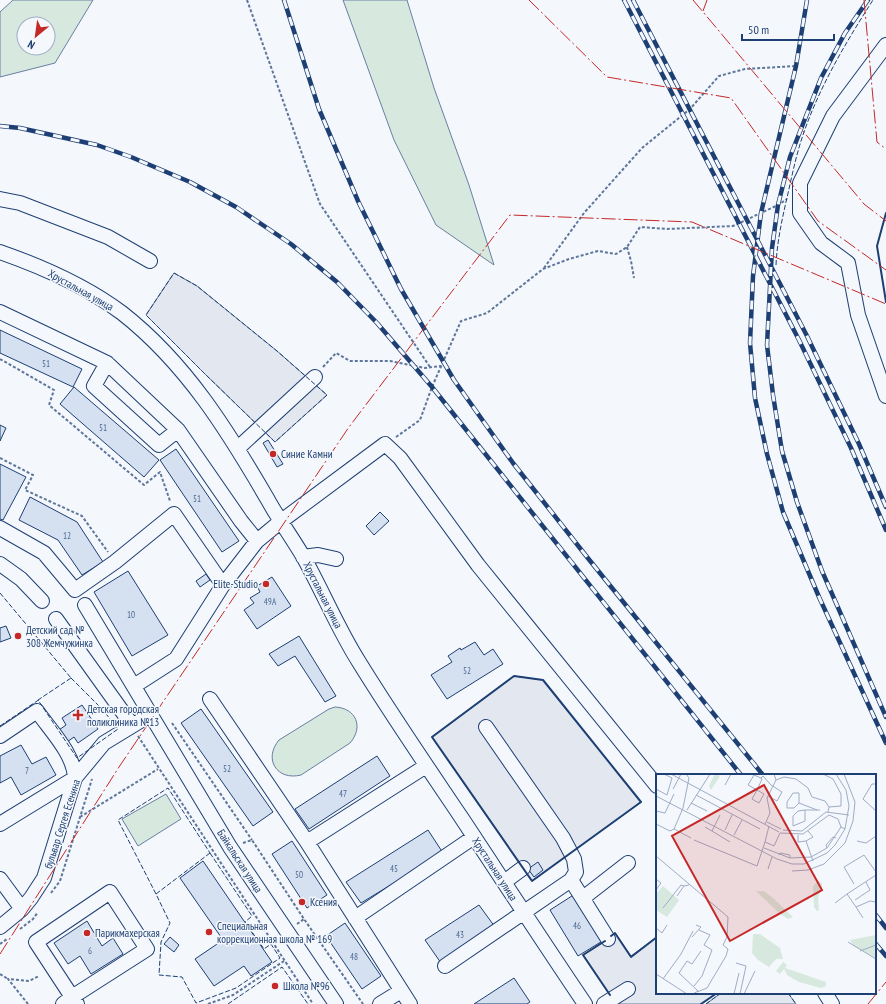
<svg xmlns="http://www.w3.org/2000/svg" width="886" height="1004" font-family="'PT Sans Narrow',sans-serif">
<rect width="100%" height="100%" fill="#f4f7fb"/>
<path fill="#d7e8df" stroke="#687fa3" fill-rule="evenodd" d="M13,0H93L55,63L0,77V12ZM24,24H48V48H24Z
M343,0H407L434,88L469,185L494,265L436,225L394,140Z
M335,707C356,708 364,727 350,743L301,775C277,781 263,759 279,740L329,709Z
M166,794L181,819L138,846L122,819Z"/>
<path fill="#e3e8f0" stroke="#687fa3" d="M174,273L197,286L277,351L327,395L275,442L205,374L146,315Z
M514,676L543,680L641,802L532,881L432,737Z
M615,933L631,956L657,937V993H717L701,1004H616L583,955Z
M721,993H788L796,1004H706Z"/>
<path fill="#d5e0f0" stroke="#1d3f73" d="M0,330L82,369L73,387L0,353Z
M74,387L159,460L144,477L60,404Z
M0,425L6,428L0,441Z
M268,440L283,464L277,467L263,443Z
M176,449L239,541L222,552L160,460Z
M0,464L26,477L3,520L0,519Z
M30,497L77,522L103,562L82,575L58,540L19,520Z
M380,512L389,521L374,535L366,526Z
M128,571L168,635L132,656L94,592Z
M206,574L210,580L200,587L196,581Z
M272,577L291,606L257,629L244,610L254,603L250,598L260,592L257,586Z
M6,626L11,638L0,642V628Z
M299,636L336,696L325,702L295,656L278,666L269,654Z
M475,642L484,655L493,649L503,664L447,699L431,675L452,662L448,656L460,648L461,650Z
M82,705L98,729L78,743L74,737L67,742L59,730L66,725L62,718Z
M201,709L273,812L253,826L181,723Z
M21,745L32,764L46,757L56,775L21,795L11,777L0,783V756Z
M377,756L390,776L309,829L295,809Z
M428,830L443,853L361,903L346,882Z
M292,841L327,895L307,908L272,854Z
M203,861L272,962L251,976L244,966L214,986L195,959L223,940L180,878Z
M538,862L543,870L534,877L528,869Z
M575,894L604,940L578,956L550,910Z
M479,905L495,927L441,963L425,940Z
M87,921L102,946L113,938L123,954L91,974L80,956L68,964L54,943Z
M345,923L381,976L362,989L326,936Z
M170,937L179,945L174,952L164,944Z
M514,978L530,1002L527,1004H474Z"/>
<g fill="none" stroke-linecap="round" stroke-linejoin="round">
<g stroke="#1d3f73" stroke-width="16">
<path id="minor" d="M886,45L833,116L800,183V213L821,243L848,263L858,315L886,396
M0,199L20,203L108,237L150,261
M0,252C43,267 86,286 122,313C186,363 228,431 268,500C279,520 293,539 304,558C323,592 338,629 359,662C391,714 426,765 461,817C502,879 543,942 585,1004
M0,312L107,363L178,430L241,521L257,541
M107,363L94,386L159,445L178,430
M238,448L315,377
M0,528L44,553L75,590L115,562L174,514L223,585L257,541L280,522L385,444L400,458L478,565L657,786
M303,557L318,555L336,559
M0,564L21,579L42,601
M85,605L230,847L336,1004
M56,619L132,725
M134,686L176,659L223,585
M210,699L307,842L410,1004
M486,727L563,838L574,859L576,872L571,880
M0,736L37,711C51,731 74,754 75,778L0,824
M307,842L426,766
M0,879L22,909
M504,882L523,868
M583,898L628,863
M355,918L474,837
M0,927L22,909L31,898L44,878L75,778L104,743L150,715
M445,966L571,880L608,939
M825,993L832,1004
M63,1004L72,997L147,949L110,892L36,942L72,997L77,1004
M380,1004L401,991
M604,1004L628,989"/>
</g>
<path stroke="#5e769c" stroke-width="2" stroke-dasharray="3 2" stroke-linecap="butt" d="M247,0L320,204L430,367
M627,247L631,261L634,278
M544,268L584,213L642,148L690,109L719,76L745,69L796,66
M0,359L54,390L49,405L144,485L160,472L170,501
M323,367L336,353L350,361H390L425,368L441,366
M396,437L420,420L432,387L461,321L487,313L543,269L569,259L598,251L616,254L627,247L640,227L667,229L733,226L778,205L787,199
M0,458L33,475L25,490L82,516L108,552
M172,723L252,840
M138,736L313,1004
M80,817L158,769
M243,843L252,840L304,919L363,1004
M51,893L60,881L92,779
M297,924L304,919
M20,929L33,919L38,912
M0,944L7,939
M0,974L8,979
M28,1004L8,979L29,981L39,976
M208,1004L233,995L284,961"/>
<use href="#minor" stroke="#f4f7fb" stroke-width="14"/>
<g stroke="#1d3f73" stroke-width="4.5">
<path id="rail" d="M284,0L319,109L358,201L401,289L454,380L513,463L587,557L763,775
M624,0L799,340L851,448L886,530
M633,0L806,334L859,444L886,507
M807,0L796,66L761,213L753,276L750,343L755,398L767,454L783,512L819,597L886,743
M868,0L845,33L821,78L790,157L778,205L772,248L767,345L773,395L782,451L797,502L822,571L886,717
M0,126L20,128L97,145L131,157L190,182L236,207L291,244L337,282L377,323L432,387L741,775
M875,914L886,928
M875,943L886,956"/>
</g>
<use href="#rail" stroke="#f4f7fb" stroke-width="3" stroke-dasharray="9" stroke-linecap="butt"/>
<path stroke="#1d3f73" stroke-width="1" stroke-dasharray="5 2" stroke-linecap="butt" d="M776,265C777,244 781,224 786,202C791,181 795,159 802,138C818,89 846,42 873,0
M174,273L197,286L277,351L327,395L275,442L205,374L146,315Z
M0,593L71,678L70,679
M71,678L103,710L118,729L77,758L38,700Z
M0,726L40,699
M210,853L252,916L245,922L264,949L271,944L280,958L236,988L196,1003L182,977L159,975L161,942L170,923L156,894Z
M156,894L118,820L168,788L210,853
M788,993L796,1004
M228,1004L282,967L308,1004
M706,1004L721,993"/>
<path stroke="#1d3f73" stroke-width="2" d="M886,213L877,246L886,302
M514,676L543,680L641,802L532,881L432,737Z
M611,936L615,933L631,957L657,937
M605,941L583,955L610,995
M701,1004L717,993"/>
<path stroke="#c62828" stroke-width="1" stroke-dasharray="14 3 2 3" stroke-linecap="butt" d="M529,0L607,77L731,98L818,221L886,270
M693,0L864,204L886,221
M864,0L877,142L886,149
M703,11L707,0
M0,954L119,767L349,427L510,215L692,222L886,304
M868,1004L886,982"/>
</g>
<g fill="#c62828" stroke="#f4f7fb" stroke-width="1.5">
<circle cx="273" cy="454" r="4"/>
<circle cx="266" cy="584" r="4"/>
<circle cx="18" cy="636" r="4"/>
<path d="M76 709h4v4h4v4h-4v4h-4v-4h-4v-4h4z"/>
<circle cx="302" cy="902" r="4"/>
<circle cx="209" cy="932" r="4"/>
<circle cx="87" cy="933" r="4"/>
<circle cx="275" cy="986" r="4"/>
</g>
<g text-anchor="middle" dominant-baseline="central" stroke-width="3" stroke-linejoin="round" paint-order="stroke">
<g font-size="9" fill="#4b6792">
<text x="46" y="363">51</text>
<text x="103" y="427">51</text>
<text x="197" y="498">51</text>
<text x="67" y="535">12</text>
<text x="270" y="601">49А</text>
<text x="131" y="614">10</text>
<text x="467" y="670">52</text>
<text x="227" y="768">52</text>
<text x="27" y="770">7</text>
<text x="343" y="793">47</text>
<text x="394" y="868">45</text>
<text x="299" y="874">50</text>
<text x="577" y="925">46</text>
<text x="460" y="934">43</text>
<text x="90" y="950">6</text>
<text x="354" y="956">48</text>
</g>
<g font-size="11" fill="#1d3f73" stroke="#f4f7fb">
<text transform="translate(81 290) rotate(29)">Хрустальная улица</text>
<text transform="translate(323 595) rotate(63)">Хрустальная улица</text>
<text transform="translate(62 824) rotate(-72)">бульвар Сергея Есенина</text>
<text transform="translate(240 861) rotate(57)">Байкальская улица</text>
<text transform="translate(495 869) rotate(57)">Хрустальная улица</text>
</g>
<g font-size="11" fill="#1d3f73" stroke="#f4f7fb" text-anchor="start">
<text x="281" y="454">Синие Камни</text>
<text x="258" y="584" text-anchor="end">Elite-Studio</text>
<text x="26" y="630">Детский сад №<tspan x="26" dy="13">308 Жемчужинка</tspan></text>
<text x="87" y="709">Детская городская<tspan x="87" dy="13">поликлиника №13</tspan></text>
<text x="310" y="902">Ксения</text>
<text x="217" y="926">Специальная<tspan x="217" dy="13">коррекционная школа № 169</tspan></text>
<text x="95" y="933">Парикмахерская</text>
<text x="283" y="986">Школа №96</text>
</g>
</g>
<g transform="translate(656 774)">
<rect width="220" height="220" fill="#f4f7fb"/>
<path d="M59,0L64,2L55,16L53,12ZM162,107L166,109V113L162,124L163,136L161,137L158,133L157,112ZM7,112L23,126L11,143L0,136V120ZM100,117H108L117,124L137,143L132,145L123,139ZM97,160H104L124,174L127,185H120L113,193L102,186L96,179ZM220,161V184L198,172L194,166ZM127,188L131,191L129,194L170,208V212L165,214L143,208L131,201L128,195L124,200L120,197Z" fill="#d7e8df"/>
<path fill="none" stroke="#9eadc5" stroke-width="1" d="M15,0L123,58M30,0L33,4L27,34L18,55L35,64M167,0L177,5L185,20V32L173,33M105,4L106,5L101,16L96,25L103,29L108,20L101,16L92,11L98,1L105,4L107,2L115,11L126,18L121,27L112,22M120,6L128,3L140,5L152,14L156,23L169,27L173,33L172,38M220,10H216L207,25L220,37M69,11L75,0M0,15L11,21L16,4L8,0M17,15L25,0M40,21L104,55M0,22L121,85L136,90H148L171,79L179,71L189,55L193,32L190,16L180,0M35,29L51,37M143,29L138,34H131V28L137,19H143V29L161,36M31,36L54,0M149,36L142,37L137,42V52L149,47V36H164M0,37L9,39L18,20M111,48L125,55M0,50L14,57L18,55M109,50L114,39L111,24L120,6L118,0M49,53L56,57L64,41M69,56L76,41M127,56L146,57L170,38L193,41M56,57L74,68M78,61L86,46M142,61V68L150,67L157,63L152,57M38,66L101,92L109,68L118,72L124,59L147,60L173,41L182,45L185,53M150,67L157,87M201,67L210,69L220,62M109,68L113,52M108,74L134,84L155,83L171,74L185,53L189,55M171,74L170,71L177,63L180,64M123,81L124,79L134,81V84M0,82L72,143L71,163L67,171L72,175L70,182L51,214L41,218M112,95L116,83M136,97L152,96L168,90L189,69L197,47L199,28L188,0M220,101L191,120L200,133L214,127L220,128M0,105L5,109L0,116M198,110L188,93L208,81L220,98M21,122L28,112L33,111M199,126L214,116L210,108M179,129L191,120M200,133L207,144M7,134L25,111L28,112M0,154L6,159L11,151M36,163L45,153L40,151M192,168L220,185M204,177L220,171M80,189L90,192L84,220M0,200L31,220M7,205L25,180L37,157M38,212L46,202L56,176L48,171L54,161L43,156M37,220L42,217L23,199L31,187L36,190L45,177M78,220L83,199M88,220L99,197"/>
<path fill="#c62828" fill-opacity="0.15" stroke="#c62828" stroke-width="2" d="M108,11L166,116L74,167L16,62Z"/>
<rect width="220" height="220" fill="none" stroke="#1d3f73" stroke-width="2"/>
</g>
<g transform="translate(36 36) rotate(209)"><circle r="19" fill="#f4f7fb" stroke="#9eadc5"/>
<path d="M0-3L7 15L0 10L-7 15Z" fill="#c62828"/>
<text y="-6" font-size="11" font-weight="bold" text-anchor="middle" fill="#1d3f73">N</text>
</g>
<path d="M742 34v6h92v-6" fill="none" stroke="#1d3f73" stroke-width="2"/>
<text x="748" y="34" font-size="12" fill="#1d3f73" stroke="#f4f7fb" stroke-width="3" paint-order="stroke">50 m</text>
</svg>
